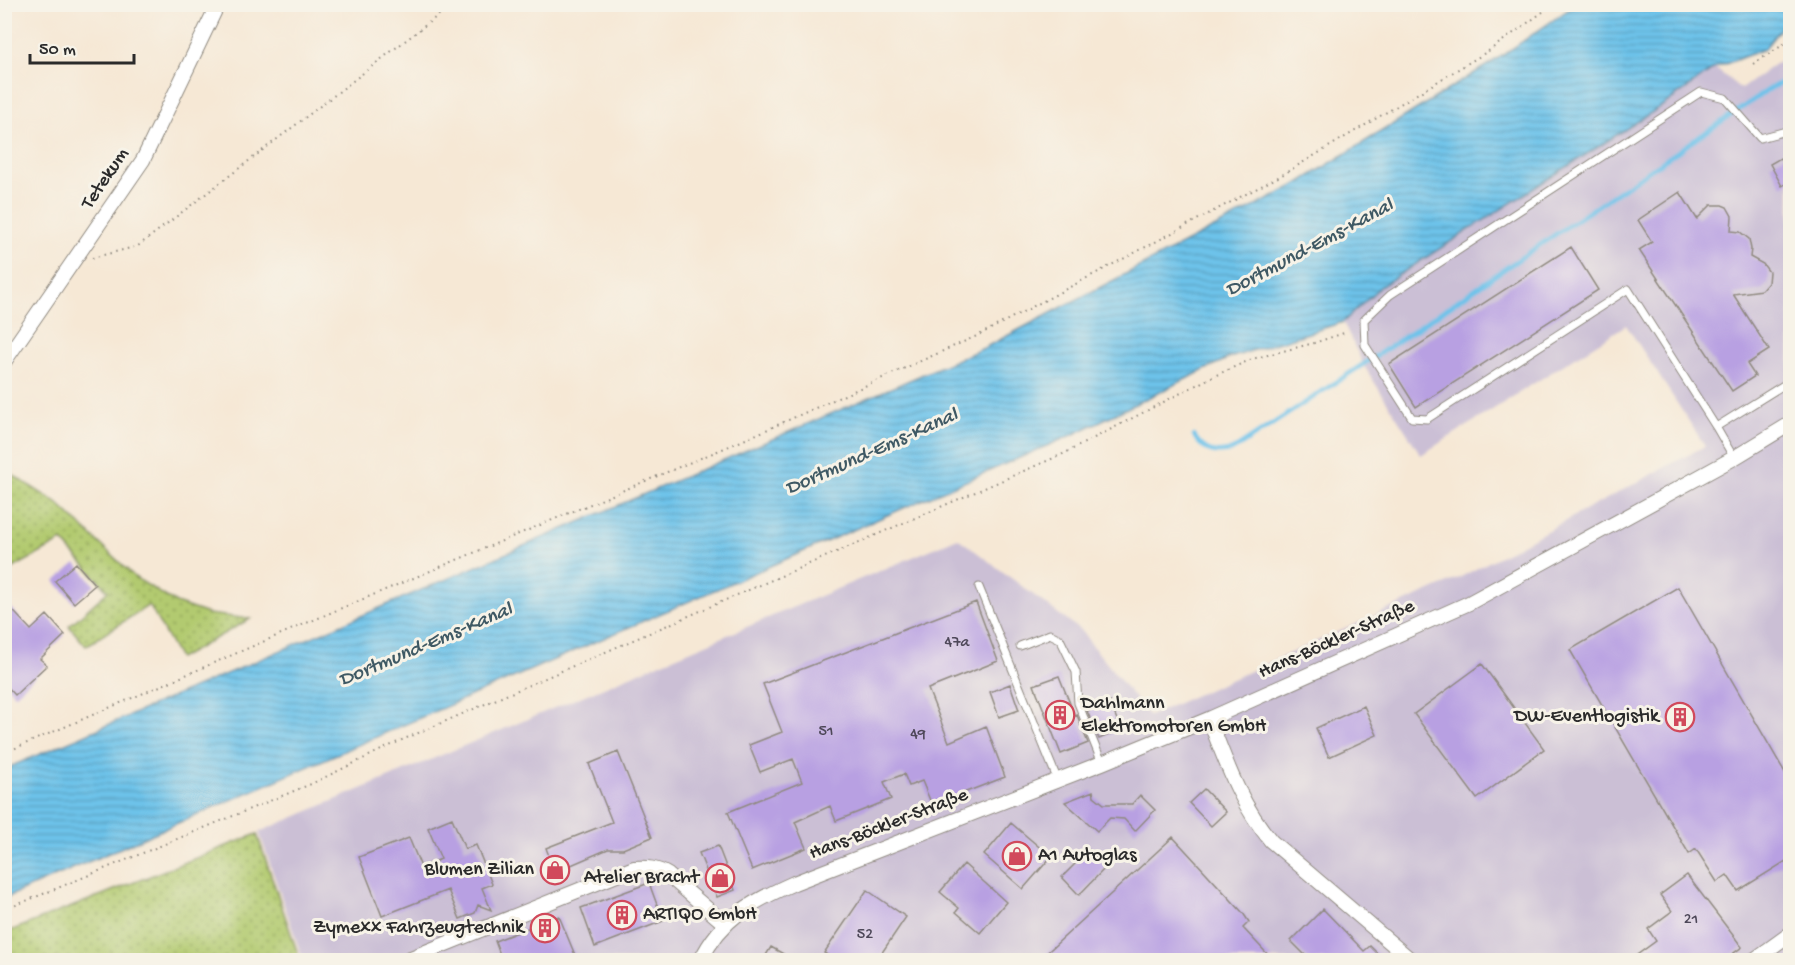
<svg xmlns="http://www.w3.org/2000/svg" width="1795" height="965" font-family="'Gochi Hand',sans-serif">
<defs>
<pattern id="grass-dots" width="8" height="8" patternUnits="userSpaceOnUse" patternTransform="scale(1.5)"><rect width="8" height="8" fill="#b2ca6f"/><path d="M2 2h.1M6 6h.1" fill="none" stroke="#91a45b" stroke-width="1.8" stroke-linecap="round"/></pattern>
<pattern id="water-rules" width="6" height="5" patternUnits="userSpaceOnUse" patternTransform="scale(1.5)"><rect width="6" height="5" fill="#6dc3ea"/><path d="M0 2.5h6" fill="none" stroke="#5a9fbe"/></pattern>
</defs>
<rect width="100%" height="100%" fill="#f7f3e8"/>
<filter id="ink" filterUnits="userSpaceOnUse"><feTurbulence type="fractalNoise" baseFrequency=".0167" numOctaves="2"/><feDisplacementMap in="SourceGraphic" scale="12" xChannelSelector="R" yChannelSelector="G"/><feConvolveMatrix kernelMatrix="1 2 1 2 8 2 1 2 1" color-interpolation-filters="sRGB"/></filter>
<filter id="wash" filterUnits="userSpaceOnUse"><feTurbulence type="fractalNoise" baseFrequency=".008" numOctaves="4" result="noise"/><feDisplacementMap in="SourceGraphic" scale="24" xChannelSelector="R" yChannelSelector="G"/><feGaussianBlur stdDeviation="1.35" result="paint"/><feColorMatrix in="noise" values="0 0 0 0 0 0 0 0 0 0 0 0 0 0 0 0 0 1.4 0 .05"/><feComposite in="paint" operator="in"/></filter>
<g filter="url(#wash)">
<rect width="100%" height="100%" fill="#f6e8d5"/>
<path fill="#cbbfd5" d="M1790,53V960H303L259,832L958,538L1080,630L1149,716L1457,579L1705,446L1626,325L1421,455L1364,366L1343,322L1380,287L1715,68L1741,89Z"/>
<path fill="url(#grass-dots)" stroke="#6e7a4d" stroke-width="1.5" d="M5,470L57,503L136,578L176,603L208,614L250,619L179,659L149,605L86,646L69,626L108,591L62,541L8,571L4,564Z
M257,834L300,960H5V933Z"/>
<path fill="url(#water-rules)" stroke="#4c778a" stroke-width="1.5" d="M1575,5H1790V17L1764,49L1715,68L1665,104L1380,287L1343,322L1229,358L1072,435L5,898V769L984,348L1294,186L1497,59Z"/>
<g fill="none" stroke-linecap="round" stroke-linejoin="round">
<path stroke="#6dc3ea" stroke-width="4.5" d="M1194,436C1204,452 1215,455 1233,450L1391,346L1771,88L1790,78"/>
</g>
<g id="blocks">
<path fill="#b8a0e2" d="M1791,152V181L1782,186L1770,164Z
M1680,192L1697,219L1711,205H1722L1727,207L1732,216L1731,231L1740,232L1749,239L1751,249L1750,257L1763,264L1769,272L1768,283L1762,290L1733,294L1769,350L1747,364L1755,376L1732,391L1639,250L1652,242L1638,220Z
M1571,247L1598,290L1416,407L1389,364Z
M76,563L95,585L74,603L55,581Z
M1678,587L1791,783V858L1738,891L1727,875L1717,882L1696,849L1689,854L1570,650Z
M4,601L31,630L47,615L65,635L40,659L47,665L15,695L4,683Z
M976,602L998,661L928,689L949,742L986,726L1005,777L932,805L922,781L909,786L904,774L884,782L891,799L836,821L830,806L795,822L806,848L752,870L728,812L802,782L793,759L760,772L749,745L782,732L763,684Z
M1482,664L1544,749L1477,799L1414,714Z
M1059,676L1075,716L1077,715L1088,743L1061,754L1034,685Z
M1010,684L1019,710L999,717L990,692Z
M1110,702L1121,730L1099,739L1087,711Z
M1364,706L1377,735L1329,757L1316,728Z
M618,752L652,837L623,849H608L555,872L546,848L612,822L589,764Z
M1204,789L1226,812L1211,826L1189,803Z
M1093,791L1094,796L1104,804H1132L1140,795L1155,810L1135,831L1124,819L1110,818L1097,831L1065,802Z
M452,818L465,849L476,845L492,884L482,888L491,910L478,905L475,913L460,919L448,890L382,916L359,857L409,838L421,867L441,859L428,828Z
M1011,823L1051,857L1023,889L984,855Z
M1173,837L1243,913L1249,922L1243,928L1273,960H1039Z
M718,846L735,890L717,897L699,853Z
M1089,850L1106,867L1079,895L1062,877Z
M964,864L1006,902L980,933L956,912L959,908L940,892Z
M1687,875L1742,947L1724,960H1630L1656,941L1648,929L1672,911L1660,895Z
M649,883L663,921L595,947L581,908Z
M867,890L906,917L877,960H835L824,953Z
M1323,909L1364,951L1370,946L1384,960H1310L1291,941Z
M559,916L575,955L561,960H502L495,941Z
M771,947L794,960H763Z"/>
</g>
</g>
<g filter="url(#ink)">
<use href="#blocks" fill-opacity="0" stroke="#908a80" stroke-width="1.5"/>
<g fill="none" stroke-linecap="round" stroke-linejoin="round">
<g stroke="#908a80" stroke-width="9">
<path id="service" d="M1716,427L1628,289L1427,419L1412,418L1365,345L1364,320L1390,295L1701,92L1725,98L1760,138L1790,130
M1734,458L1716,427L1790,381
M979,587L1058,781
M1020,646L1050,634L1060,639L1076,672L1078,703L1102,763"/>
</g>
<g stroke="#908a80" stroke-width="16">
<path id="minor" d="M4,362L143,160L218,4
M1209,719C1227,764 1239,802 1271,841L1411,960
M406,960L634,868C647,867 657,868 668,875L725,924
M701,960C721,918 753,901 794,883L1102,763L1209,719L1469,603L1734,458L1790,424
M1754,960L1790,934"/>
</g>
<path stroke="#908a80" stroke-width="2" stroke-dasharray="1.5 4.5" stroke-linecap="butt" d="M1753,64L1783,45L1790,37
M92,258L138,246L453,4
M4,753L337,610L739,442L979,335L1282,175L1490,50L1554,4
M4,910L311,784L402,740L1063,454L1212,377L1252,359L1314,343L1344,333"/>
<use href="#service" stroke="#fff" stroke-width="7"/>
<use href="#minor" stroke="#fff" stroke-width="14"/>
</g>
</g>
<defs>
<g id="building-ring" transform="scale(1.5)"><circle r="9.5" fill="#f7f3e8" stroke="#d1495b" stroke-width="1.5"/><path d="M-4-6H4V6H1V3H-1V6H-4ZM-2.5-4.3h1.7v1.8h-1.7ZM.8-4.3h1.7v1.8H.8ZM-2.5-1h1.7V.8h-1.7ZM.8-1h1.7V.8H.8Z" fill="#d1495b"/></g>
<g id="shop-ring" transform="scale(1.5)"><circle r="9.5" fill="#f7f3e8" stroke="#d1495b" stroke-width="1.5"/><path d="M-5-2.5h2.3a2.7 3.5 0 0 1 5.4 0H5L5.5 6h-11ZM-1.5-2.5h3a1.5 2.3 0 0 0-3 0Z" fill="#d1495b"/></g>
</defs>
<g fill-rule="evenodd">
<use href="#building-ring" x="1060" y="715"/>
<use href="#building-ring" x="1680" y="717"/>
<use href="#shop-ring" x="1017" y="856"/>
<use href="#shop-ring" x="555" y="870"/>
<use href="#shop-ring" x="720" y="878"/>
<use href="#building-ring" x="622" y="915"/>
<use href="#building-ring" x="545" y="928"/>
</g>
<g text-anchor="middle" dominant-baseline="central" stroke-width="6" stroke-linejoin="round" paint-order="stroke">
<g font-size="16" fill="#4e4859">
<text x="957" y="643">47a</text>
<text x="826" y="732">51</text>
<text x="918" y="735">49</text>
<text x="1691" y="920">21</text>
<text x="865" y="935">52</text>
</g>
<g font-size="20" fill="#2b2b2b" stroke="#f7f3e8">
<text transform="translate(106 179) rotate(-56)">Tetekum</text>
<text transform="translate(1337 640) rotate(-24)">Hans-Böckler-Straße</text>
<text transform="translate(889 825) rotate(-21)">Hans-Böckler-Straße</text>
</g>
<g font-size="20" fill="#2b2b2b" stroke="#f7f3e8" text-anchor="end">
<text x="1081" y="704" text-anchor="start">Dahlmann<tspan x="1081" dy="23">Elektromotoren GmbH</tspan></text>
<text x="1659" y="717">DW-Eventlogistik</text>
<text x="1038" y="856" text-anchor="start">A1 Autoglas</text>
<text x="534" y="870">Blumen Zilian</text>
<text x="699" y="878">Atelier Bracht</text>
<text x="643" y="915" text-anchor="start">ARTIQO GmbH</text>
<text x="524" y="928">Zymexx Fahrzeugtechnik</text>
</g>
<g font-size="21" font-style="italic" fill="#3f5964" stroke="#f7f3e8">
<text transform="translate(1310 249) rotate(-28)">Dortmund-Ems-Kanal</text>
<text transform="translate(872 453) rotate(-24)">Dortmund-Ems-Kanal</text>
<text transform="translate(426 646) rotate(-23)">Dortmund-Ems-Kanal</text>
</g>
</g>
<rect width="1795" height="965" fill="none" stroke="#f7f3e8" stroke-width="24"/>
<path d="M30 54v9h104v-9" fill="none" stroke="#2b2b2b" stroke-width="3"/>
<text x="39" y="54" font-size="18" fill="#2b2b2b" stroke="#f7f3e8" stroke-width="4.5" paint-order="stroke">50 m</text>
</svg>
